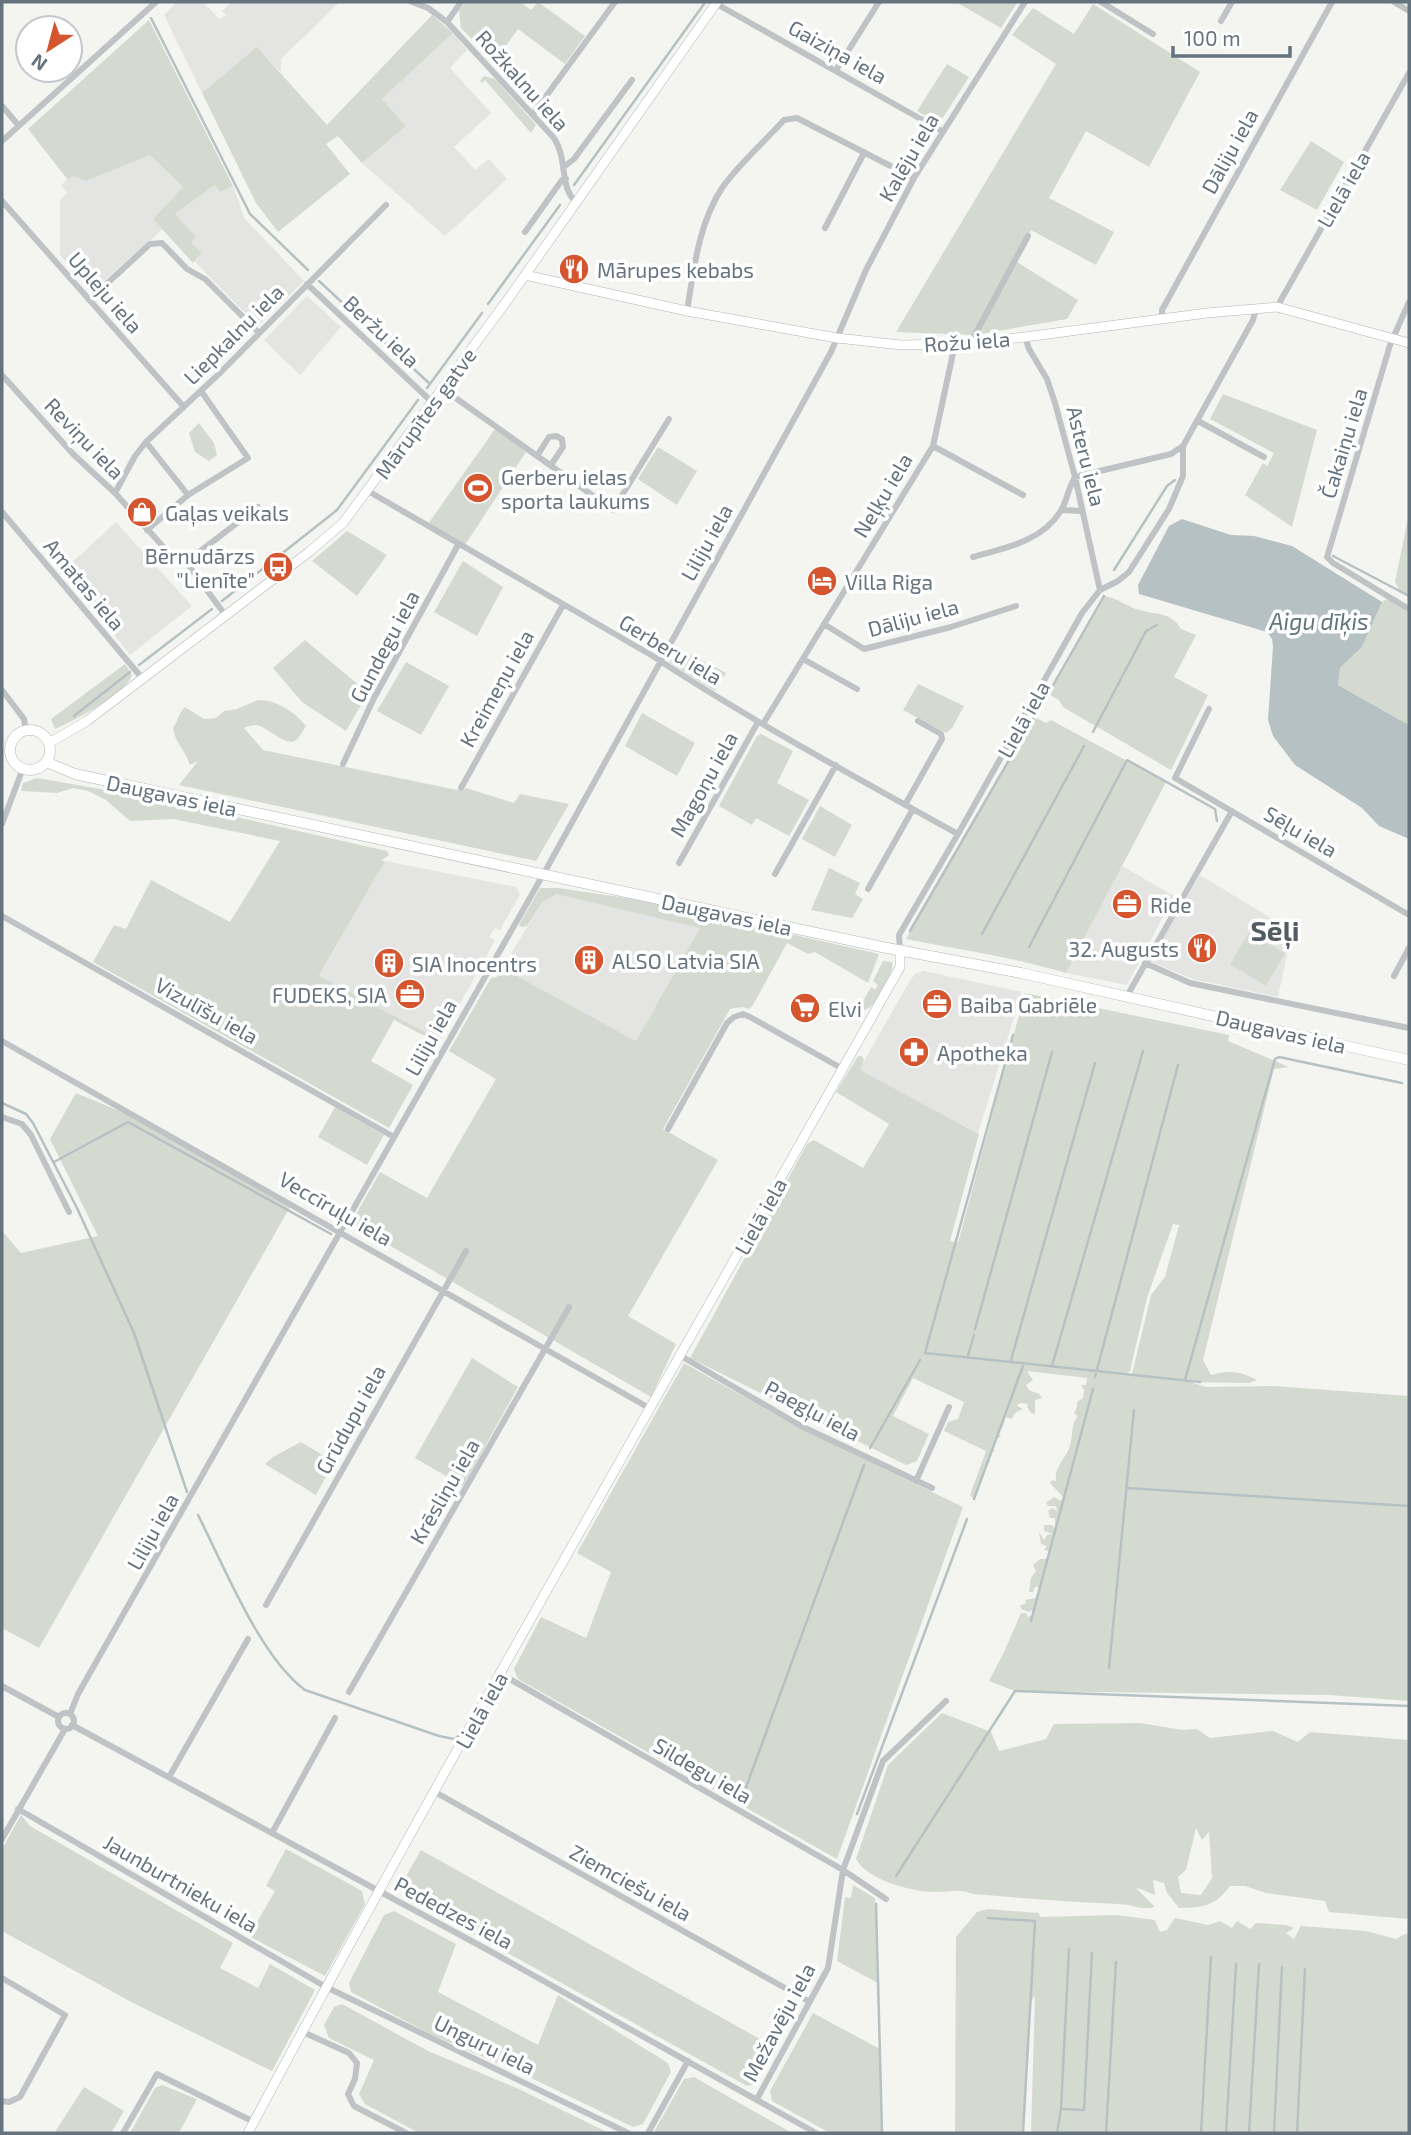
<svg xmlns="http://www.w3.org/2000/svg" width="1411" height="2135" font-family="'Exo 2',sans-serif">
<rect width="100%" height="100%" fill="#f4f4f0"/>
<path fill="#e4e5e3" d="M177,2H203L219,19L226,15L222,11L232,2H340L281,59V72L257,48L202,93L164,15Z
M453,33L467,50L450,68L491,113L454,147L475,170L489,159L507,179L445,236L362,163L406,126L382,99Z
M150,155L183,187L154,219L162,230L92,291L60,255V200L67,193L61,185L72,176L86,181Z
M215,185L220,192L233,186L245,219L304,281L258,326L195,262L202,253L191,242L195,238L175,214Z
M307,296L341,327L300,375L264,340Z
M116,522L192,606L130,655L64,570Z
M385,861L516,887L520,894L500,930L495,928L489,937L495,940L440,1040L319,977Z
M1122,866L1174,896L1127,985L1066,973Z
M1200,875L1292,931L1278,997L1193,979L1149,961Z
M556,893L701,928L636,1041L502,968L542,903Z
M924,971L1022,992L978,1133L859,1070L909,982L915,974Z"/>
<path fill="#d5dad1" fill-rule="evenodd" d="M466,2H520L531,10L538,2L585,36L565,64L518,29L494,62L461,28L459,10Z
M956,2H1014L1017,3L1001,28Z
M1093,4L1200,72L1149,167L1086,131L1049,198L1114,232L1096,265L1031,230L1015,261L1078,300L1067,319L975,335L896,332L1056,64L1012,35L1033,8L1074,34Z
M432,15L453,33L382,99L406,126L362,163L338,136L326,144L350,174L278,232L256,203L202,93L257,47L327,125Z
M149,20L233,186L220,192L215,185L175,214L196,237L191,242L202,253L193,263L153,219L183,187L150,155L86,181L72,176L68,180L28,129Z
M947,64L969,77L939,124L917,111Z
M484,76L495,79L532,120L536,125L531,133L485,80L482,83L480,81Z
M1311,141L1344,162L1317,210L1280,190Z
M1223,394L1317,430L1292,527L1245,495L1263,463L1267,466L1274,453L1210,419Z
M199,423L214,443L217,455L209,461L195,452L189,433Z
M495,429L526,452L465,545L428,524Z
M658,447L697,471L677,505L638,479Z
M1409,513V597L1400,591L1395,582Z
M347,531L387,555L357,596L312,561Z
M463,561L503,587L477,636L434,612Z
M1104,596C1117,598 1125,605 1136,609C1152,615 1172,611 1181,629L1196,635L1174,677L1208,695L1171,770L1063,707L1059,700L1048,694Z
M1387,599L1409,612V725L1338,685L1340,668L1362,647L1382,602Z
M305,640L368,693L346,731L302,702L273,668Z
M676,647L726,673L715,691L670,663V658Z
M406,662L449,686L421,735L377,711Z
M125,664L132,675C127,693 74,721 55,729L51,719Z
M918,684L964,706L952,728L946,733L903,710Z
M258,700C276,700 294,711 306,726C303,730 300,737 296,740C286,748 268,726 255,725C253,725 246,727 244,728L263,750L462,791L466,788L514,803L520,794L569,804L536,861L179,785L198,761L190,765C186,751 175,743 173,728C178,721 178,714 185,707L204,719L216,718L224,711L237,709Z
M642,713L695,743L677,776L625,746Z
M1034,717L1046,723L1051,720L1166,782L1066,973C1013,957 960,950 906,939Z
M761,734L793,751L777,783L809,800L789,836L756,818L752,825L719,806L757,736Z
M37,778L157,799L387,851L389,855L381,861H385L319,976L440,1040L438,1043L394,1020L371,1061L413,1085L389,1128L93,962L114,925L126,929L151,880L230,922L280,841L173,819L130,821L106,800L88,791L73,788L57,793L21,791L23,783Z
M820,806L852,825L835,857L802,839Z
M829,868L860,883L855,894L863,899L852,918L811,910Z
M540,888H558L640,900L879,954L868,983L815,952L808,954L787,943L753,1005L749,1009L742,1007L730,1009L663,1129L718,1160L628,1316L676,1344L651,1397L351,1223L380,1172L427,1198L496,1079L449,1051L491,978L497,977L502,968L636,1041L700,928L556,894L542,903L527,926L522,927L519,926L521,921Z
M1249,932L1285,953L1266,986L1230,964Z
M883,961L892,962C894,976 878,1007 864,1010L859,1008L871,987L875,990L878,985L873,981Z
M1025,993L1229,1035L1228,1041L1289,1067L1274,1069L1203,1360L1211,1375C1229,1370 1240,1371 1257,1380L1249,1383L1190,1382L1206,1387L1274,1386L1409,1396V1701L1329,1695L1015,1691L989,1681L1004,1652L1021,1613H1026L1028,1617L1032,1615V1610L1029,1612L1021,1609L1020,1606L1026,1603L1025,1600L1036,1598V1595L1040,1592L1038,1587H1035L1033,1592H1029L1031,1578L1036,1571L1033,1565L1040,1559H1046L1049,1551L1044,1550L1047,1546L1041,1544L1039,1532L1044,1540L1047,1535L1053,1534L1044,1531V1525H1052L1055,1528V1518H1050L1048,1511L1052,1508L1057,1511L1056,1506H1048L1046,1503L1054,1497L1061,1501L1063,1497L1050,1483L1052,1480L1056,1481C1054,1466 1068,1457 1071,1442C1073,1431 1071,1424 1078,1416L1074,1413L1077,1407V1402L1083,1398L1084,1390L1081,1385H1086L1087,1378L1027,1371L1033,1380L1026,1385L1029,1390L1039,1394L1042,1398L1035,1400V1414L1031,1413L1027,1407L1028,1404L1019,1403L1017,1406L1023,1409L1015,1413L1012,1419L1005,1417L1004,1424L999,1434L1001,1437L995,1438L992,1448L995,1451L990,1453L988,1458L990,1462L986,1463L974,1499L970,1495L986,1451L944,1431L948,1422L958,1419L964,1402L913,1378L893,1416L929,1434L917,1461L906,1465L690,1358L807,1144L814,1140L863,1168L889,1124L836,1092L858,1056H862L864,1060L860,1070L979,1134L950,1241L958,1243ZM1173,1224L1179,1225L1165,1277L1151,1295L1132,1374H1126L1130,1371L1147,1298Z
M76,1093L127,1114L290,1207L39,1648L2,1628V1231L21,1253L98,1236L50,1139Z
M335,1107L384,1135L367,1165L318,1137Z
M472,1358L518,1387L463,1486L415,1458Z
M684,1363L794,1425L963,1507L837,1859L518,1679L514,1669L541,1617L586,1638L611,1572L577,1553Z
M301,1442L334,1462L316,1495L265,1464L273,1457Z
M942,1713L991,1732L999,1751L1046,1739L1054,1724L1140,1723L1183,1730L1197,1729L1210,1738L1273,1731L1298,1742L1310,1732L1409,1740V1919L1329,1912L1325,1901L1266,1893L1245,1886H1230C1214,1907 1204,1907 1179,1908L1167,1893L1164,1883L1153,1880L1155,1895L1135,1887L1155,1907C1141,1911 1132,1904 1118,1904C1070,1902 1021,1898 973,1894C960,1888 949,1892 935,1892C912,1892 867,1880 856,1859L888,1765ZM1196,1828L1202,1840L1209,1832L1212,1878L1201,1895L1181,1893L1178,1877L1186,1870Z
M21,1815L30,1826L233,1943L220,1968L258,1988L270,1964L315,1990L272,2071L135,2004L2,1931V1849Z
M286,1849L362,1891L365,1904L325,1976L249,1936L275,1891L266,1886Z
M421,1850L776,2048L756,2084L747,2086L403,1895L401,1885Z
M853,1885L875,1898L878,1983L837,1961L845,1897L851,1898Z
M988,1909L1038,1913L1041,1917L1116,1915L1155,1920L1160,1932L1167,1930L1175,1918L1208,1925L1220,1921L1232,1928L1237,1921L1250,1929L1256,1923L1286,1925L1294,1928L1286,1933L1294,1939L1301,1926L1366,1931L1396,1939L1405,1934H1409V2133H1031L1035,1996L1031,2001L1023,2133H955L956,1937L977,1912Z
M394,1911L456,1944L438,1992L538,2045L558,1995L668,2063L671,2072L643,2124L633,2127L525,2075L430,2034L351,1992L349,1983L384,1915Z
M342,2004L428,2051L519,2089L609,2133H419L365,2104L359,2094L374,2060L329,2038L324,2025L334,2007Z
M813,2013L880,2049L882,2133H830L772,2101L770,2091Z
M694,2077L792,2133H656L655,2130L684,2079Z
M162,2085L197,2099L179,2133H130L155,2088Z
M84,2087L124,2111L111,2133L55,2132Z"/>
<path fill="#b6c1c4" d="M1182,519L1231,535L1254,536L1292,546L1382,602L1362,647L1340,668L1338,685L1409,725V839L1379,826L1362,808L1295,765L1273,736L1268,720L1273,646L1272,639L1267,632L1139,594L1138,585L1169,526Z"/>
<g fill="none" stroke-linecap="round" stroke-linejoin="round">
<path stroke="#b6c1c4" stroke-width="2.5" d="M151,18L250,214L308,270
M574,185L704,4
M319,281L430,384
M488,304L560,205
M427,388L482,313
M1333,556L1409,596
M1114,570L1167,486L1175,480
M222,601L337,510L418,400
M139,665L212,609
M1048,694L1104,596
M74,716L130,672
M1093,732L1146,631L1157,625
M910,931L1034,717
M982,934L1084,746
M1029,947L1127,760L1215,809L1217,821
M1013,1035L925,1353L1200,1382
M2,1103L26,1114L33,1123L77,1208L134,1333L187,1492
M54,1162L128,1122L331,1234
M975,1329L1052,1052
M968,1355L974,1335
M1011,1360L1095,1063
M1052,1366L1143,1051
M1095,1377L1178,1065
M1185,1380L1275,1059L1279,1057L1402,1083
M870,1448L920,1360
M1126,1488L1409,1506
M974,1499L1024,1363
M198,1515C224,1566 260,1657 305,1690L439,1736L454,1739L462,1734
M1031,1621L1093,1389
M1109,1668L1134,1410
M741,1801L864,1465
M857,1814L967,1519
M896,1876L1015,1691L1409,1706
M876,1904L882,2133
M988,1918L1035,1921L1023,2133
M1063,2109L1084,2110L1092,1953
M1057,2133L1061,2109L1069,1949
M1106,2133L1116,1962
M1201,2133L1211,1957
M1226,2133L1236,1964
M1249,2133L1259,1964
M1274,2133L1282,1967
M1297,2133L1305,1969"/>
<g stroke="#b2b6ba" stroke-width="10">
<path id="secondary" d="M525,275L687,311L837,338L901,345L955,344L1025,337L1207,313L1277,307L1409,343
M49,743L87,721L309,552L343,523L509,298L717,2
M248,2133C457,1740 682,1355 900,967V950"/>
</g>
<g stroke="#b3b6b9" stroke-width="11">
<path id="primary" d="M10 750a20 20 0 1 1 40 0a20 20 0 1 1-40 0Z
M46,762L75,774L882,947L1021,973L1409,1060"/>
</g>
<path stroke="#bfc3c6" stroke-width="6" d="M412,2L428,8L447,22L554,138C568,159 559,187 576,202
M1101,2L1153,34
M1394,2L1409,11
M715,3L942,131
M1221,21L1232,2
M447,22L461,2
M836,70L879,2
M2,106L19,126
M533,114L615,2
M2,141L156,2
M565,166L574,159L632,80
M2,201L184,407
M825,228L864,153
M525,232L562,180L566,179
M307,284L433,403
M89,300L150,244L162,243L187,269L205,279L258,332
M1409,302L1390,345L1327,557L1333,563L1409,609
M1277,307L1409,73
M687,311C694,269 698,225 722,188C736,167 766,140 784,120L797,118L914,178
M1162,319V310L1332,2
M1025,337L1029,349L1047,379L1055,403L1075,477L1100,590
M971,342L1028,236
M2,375L74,455L115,493L175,560L186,562L226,616
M443,389L613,510L669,419
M1198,421L1264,457
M146,442L188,495
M933,446L1023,495
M537,456L549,437L556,436L562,439L563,447L551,465
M368,491L651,655C750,720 855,777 958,834
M115,493L135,456L146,442L221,372L386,205
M1062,510L1082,511
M2,512L142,678
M147,530L188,495L248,458L201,391
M973,557C1004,548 1041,542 1060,512C1067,502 1068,488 1075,477L1171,454L1183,446
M186,562L258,507
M824,624L864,649L951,627L1016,606
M803,659L857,689
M2,690L24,719L26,730
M1209,709L1175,778L1409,915
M763,724L933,446L955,344
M343,764L374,698L458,545
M461,788L563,605
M905,805L942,739L941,734L918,721
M2,824L23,768
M679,863L758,722
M775,874L836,765
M868,889L913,809
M2,916L394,1137
M900,950L899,935L958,834L1082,613L1100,590L1118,581L1129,572L1169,509L1183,476V446L1253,320L1256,308
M1145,963L1190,983L1409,1028
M1394,976L1409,948
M1127,996L1232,811
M2,1041L651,1409
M2,1117L22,1124L31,1135L69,1212
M668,1129L727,1023L734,1017L743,1014L750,1017L843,1069
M681,1356L801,1426L932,1488
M916,1481L949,1407
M266,1605L466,1251
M501,1674L843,1870L886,1899
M2,1686L59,1717
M349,1692L569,1307
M58 1721a8 8 0 1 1 16 0a8 8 0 1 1-16 0Z
M70,1714L78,1694L548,866L831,352L866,270L914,178L1025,2
M72,1725L488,1950L816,2133
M169,1777L248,1639
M435,1792L810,2002
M18,1809L326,1987L628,2133
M272,1833L335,1718
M2,1839L65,1729
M2,1978L65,2015L20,2097L9,2102L2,2101
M303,2032L349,2053L357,2063L355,2079L348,2094L354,2106L406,2133
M757,2099L828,1968L843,1870L883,1761L946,1701
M123,2133L157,2074L254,2122
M648,2133L688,2061"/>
<use href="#secondary" stroke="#fff" stroke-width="9"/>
<use href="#primary" stroke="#fff" stroke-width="10"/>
</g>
<defs>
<g id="restaurant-disc" transform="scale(1.575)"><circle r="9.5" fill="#d5552f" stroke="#fff"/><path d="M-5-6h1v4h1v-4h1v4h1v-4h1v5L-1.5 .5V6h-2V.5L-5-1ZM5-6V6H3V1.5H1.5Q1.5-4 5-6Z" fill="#fff"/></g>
<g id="stadium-disc" transform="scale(1.575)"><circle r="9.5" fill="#d5552f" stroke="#fff"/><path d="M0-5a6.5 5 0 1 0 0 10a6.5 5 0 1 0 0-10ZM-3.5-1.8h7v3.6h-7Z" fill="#fff"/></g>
<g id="shop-disc" transform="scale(1.575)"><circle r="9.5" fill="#d5552f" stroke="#fff"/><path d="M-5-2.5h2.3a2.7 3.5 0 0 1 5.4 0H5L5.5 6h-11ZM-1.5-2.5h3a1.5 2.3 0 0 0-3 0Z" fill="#fff"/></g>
<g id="bus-disc" transform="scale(1.575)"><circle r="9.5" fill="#d5552f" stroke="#fff"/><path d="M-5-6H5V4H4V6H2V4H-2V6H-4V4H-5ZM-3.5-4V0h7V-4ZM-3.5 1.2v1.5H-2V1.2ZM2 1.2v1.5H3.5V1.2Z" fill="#fff"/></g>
<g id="hotel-disc" transform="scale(1.575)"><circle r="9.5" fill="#d5552f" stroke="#fff"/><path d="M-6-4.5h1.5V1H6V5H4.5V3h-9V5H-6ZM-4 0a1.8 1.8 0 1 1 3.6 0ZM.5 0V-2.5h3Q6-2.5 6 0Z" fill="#fff"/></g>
<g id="office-disc" transform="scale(1.575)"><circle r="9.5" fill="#d5552f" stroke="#fff"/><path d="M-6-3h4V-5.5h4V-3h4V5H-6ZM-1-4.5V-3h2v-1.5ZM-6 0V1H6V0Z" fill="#fff"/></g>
<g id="building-disc" transform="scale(1.575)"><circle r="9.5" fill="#d5552f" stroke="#fff"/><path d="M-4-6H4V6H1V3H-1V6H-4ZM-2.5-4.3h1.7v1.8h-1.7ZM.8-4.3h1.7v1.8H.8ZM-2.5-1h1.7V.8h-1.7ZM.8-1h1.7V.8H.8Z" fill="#fff"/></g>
<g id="supermarket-disc" transform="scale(1.575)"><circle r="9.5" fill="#d5552f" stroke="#fff"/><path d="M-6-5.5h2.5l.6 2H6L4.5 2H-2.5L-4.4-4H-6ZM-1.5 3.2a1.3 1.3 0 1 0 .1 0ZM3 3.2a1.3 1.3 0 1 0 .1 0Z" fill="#fff"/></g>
<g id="pharmacy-disc" transform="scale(1.575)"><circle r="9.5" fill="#d5552f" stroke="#fff"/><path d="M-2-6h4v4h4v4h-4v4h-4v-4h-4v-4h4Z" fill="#fff"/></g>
</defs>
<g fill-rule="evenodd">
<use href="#restaurant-disc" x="574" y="269"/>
<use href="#stadium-disc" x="478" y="488"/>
<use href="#shop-disc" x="142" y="512"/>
<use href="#bus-disc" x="278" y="567"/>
<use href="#hotel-disc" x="822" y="581"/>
<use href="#office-disc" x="1127" y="904"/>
<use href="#restaurant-disc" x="1202" y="948"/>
<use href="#building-disc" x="589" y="960"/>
<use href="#building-disc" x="389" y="963"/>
<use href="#office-disc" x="410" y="994"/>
<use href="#office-disc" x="937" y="1004"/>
<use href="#supermarket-disc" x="805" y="1008"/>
<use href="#pharmacy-disc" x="914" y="1052"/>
</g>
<g text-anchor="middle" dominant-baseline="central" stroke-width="7" stroke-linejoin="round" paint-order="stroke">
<g font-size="21" fill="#65737f" stroke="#fff">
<text transform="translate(838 51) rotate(29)">Gaiziņa iela</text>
<text transform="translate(523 80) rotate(48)">Rožkalnu iela</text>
<text transform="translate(1229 151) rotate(-61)">Dāliju iela</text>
<text transform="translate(908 157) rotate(-60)">Kalēju iela</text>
<text transform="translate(1343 189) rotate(-60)">Lielā iela</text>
<text transform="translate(106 292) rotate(49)">Upleju iela</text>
<text transform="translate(382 331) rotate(43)">Beržu iela</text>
<text transform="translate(233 334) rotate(-45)">Liepkalnu iela</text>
<text transform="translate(967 341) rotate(-4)">Rožu iela</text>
<text transform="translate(425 413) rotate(-54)">Mārupītes gatve</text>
<text transform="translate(85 438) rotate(46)">Reviņu iela</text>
<text transform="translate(1343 443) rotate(-73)">Čakaiņu iela</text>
<text transform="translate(1087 456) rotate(76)">Asteru iela</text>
<text transform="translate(882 495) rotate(-59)">Neļķu iela</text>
<text transform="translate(706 542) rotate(-61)">Liliju iela</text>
<text transform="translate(85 584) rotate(50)">Amatas iela</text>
<text transform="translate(913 617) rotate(-15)">Dāliju iela</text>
<text transform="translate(384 646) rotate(-62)">Gundegu iela</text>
<text transform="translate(671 649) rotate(31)">Gerberu iela</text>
<text transform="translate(496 688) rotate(-61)">Kreimeņu iela</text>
<text transform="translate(1023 719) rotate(-61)">Lielā iela</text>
<text transform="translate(703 784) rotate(-61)">Magoņu iela</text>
<text transform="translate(172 795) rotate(12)">Daugavas iela</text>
<text transform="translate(1301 831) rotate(30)">Sēļu iela</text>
<text transform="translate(727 914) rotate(12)">Daugavas iela</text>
<text transform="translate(207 1010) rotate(29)">Vizulīšu iela</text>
<text transform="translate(1281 1031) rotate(13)">Daugavas iela</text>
<text transform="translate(430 1037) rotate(-61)">Liliju iela</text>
<text transform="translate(336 1208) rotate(30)">Veccīruļu iela</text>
<text transform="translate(760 1216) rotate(-61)">Lielā iela</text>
<text transform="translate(813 1410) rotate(28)">Paegļu iela</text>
<text transform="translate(350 1419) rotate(-61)">Grūdupu iela</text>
<text transform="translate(444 1491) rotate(-60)">Krēsliņu iela</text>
<text transform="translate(152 1531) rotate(-61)">Liliju iela</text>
<text transform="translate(481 1710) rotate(-61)">Lielā iela</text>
<text transform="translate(703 1770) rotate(30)">Sildegu iela</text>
<text transform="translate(631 1882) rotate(29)">Ziemciešu iela</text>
<text transform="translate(181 1883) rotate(30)">Jaunburtnieku iela</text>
<text transform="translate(454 1912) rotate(28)">Pededzes iela</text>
<text transform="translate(778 2022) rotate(-62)">Mežavēju iela</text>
<text transform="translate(485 2044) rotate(26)">Unguru iela</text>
</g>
<g font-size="21" fill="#65737f" stroke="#fff" text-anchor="start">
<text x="597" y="269">Mārupes kebabs</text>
<text x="501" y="476">Gerberu ielas<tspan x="501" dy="24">sporta laukums</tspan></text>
<text x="165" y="512">Gaļas veikals</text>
<text x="255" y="555" text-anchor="end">Bērnudārzs<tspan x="255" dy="24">"Lienīte"</tspan></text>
<text x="845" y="581">Villa Riga</text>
<text x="1150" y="904">Ride</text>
<text x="1179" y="948" text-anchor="end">32. Augusts</text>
<text x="612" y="960">ALSO Latvia SIA</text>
<text x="412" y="963">SIA Inocentrs</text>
<text x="387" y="994" text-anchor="end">FUDEKS, SIA</text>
<text x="960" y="1004">Baiba Gabriēle</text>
<text x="828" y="1008">Elvi</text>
<text x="937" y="1052">Apotheka</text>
</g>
<g font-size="23" font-style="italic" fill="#60757c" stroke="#fff">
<text x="1319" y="621">Aigu dīķis</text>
</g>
<g font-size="28" font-weight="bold" fill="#525c64" stroke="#fff">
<text x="1275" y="930">Sēļi</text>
</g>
</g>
<rect width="1411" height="2135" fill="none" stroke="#65737f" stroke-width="7"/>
<g transform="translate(49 49) rotate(216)"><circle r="33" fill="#ffffff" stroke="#c1c7cc" stroke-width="2"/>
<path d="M0-5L12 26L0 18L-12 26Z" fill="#d5552f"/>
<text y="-10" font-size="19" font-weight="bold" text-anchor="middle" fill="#65737f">N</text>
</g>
<path d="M1173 46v10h117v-10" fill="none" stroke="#65737f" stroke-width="3.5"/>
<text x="1184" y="46" font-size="21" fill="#65737f" stroke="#ffffff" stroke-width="5" paint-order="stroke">100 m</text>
</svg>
